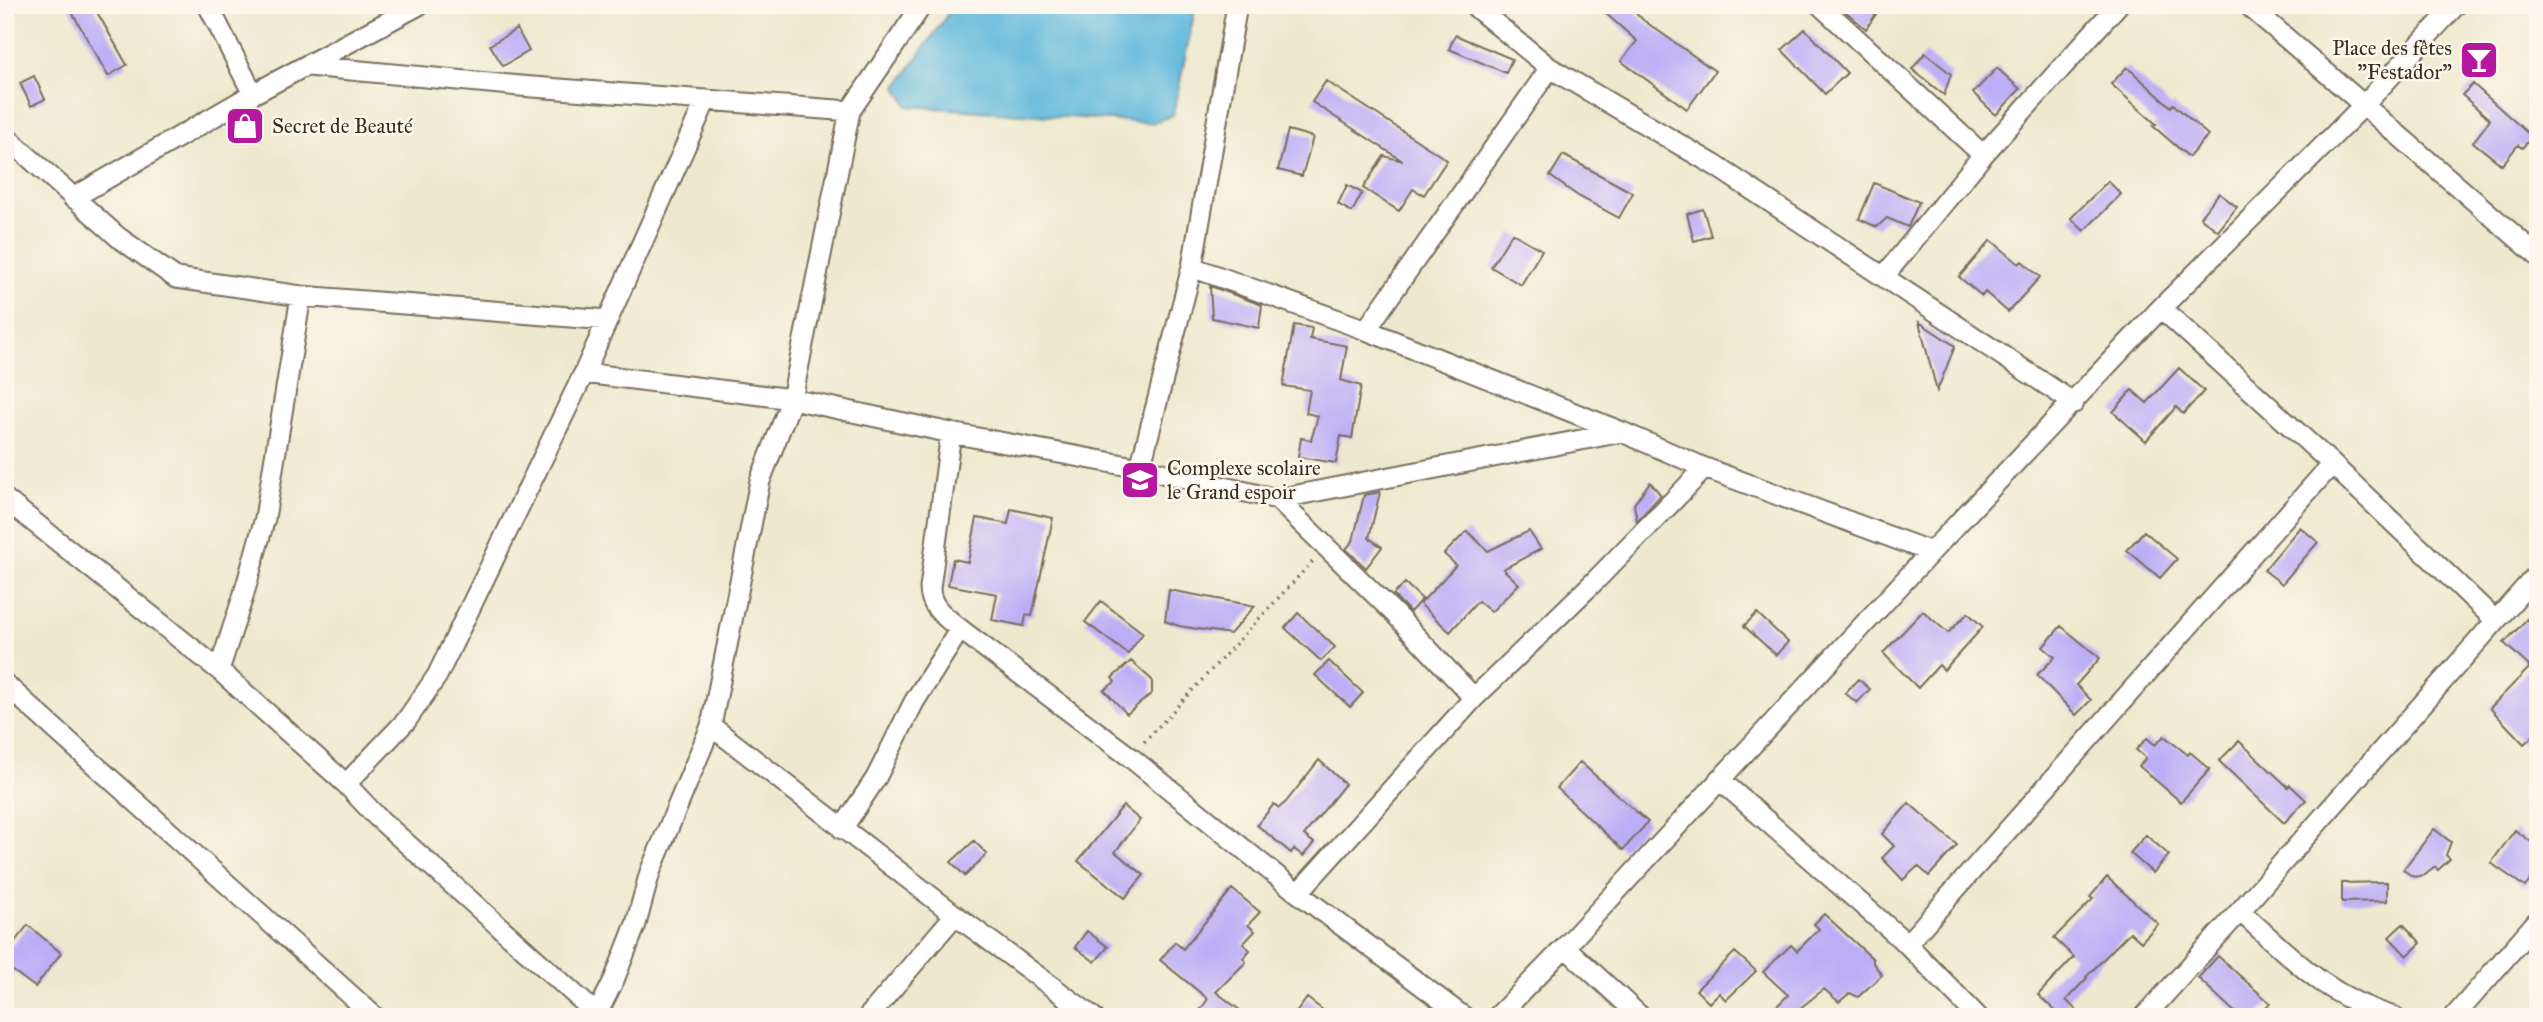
<svg xmlns="http://www.w3.org/2000/svg" width="2543" height="1022" font-family="'IM FELL Great Primer',serif">
<rect width="100%" height="100%" fill="#fbf7ec"/>
<filter id="ink" filterUnits="userSpaceOnUse"><feTurbulence type="fractalNoise" baseFrequency=".0143" numOctaves="2"/><feDisplacementMap in="SourceGraphic" scale="14" xChannelSelector="R" yChannelSelector="G"/><feConvolveMatrix kernelMatrix="1 2 1 2 8 2 1 2 1" color-interpolation-filters="sRGB"/></filter>
<filter id="wash" filterUnits="userSpaceOnUse"><feTurbulence type="fractalNoise" baseFrequency=".00686" numOctaves="4" result="noise"/><feDisplacementMap in="SourceGraphic" scale="28" xChannelSelector="R" yChannelSelector="G"/><feGaussianBlur stdDeviation="1.57" result="paint"/><feColorMatrix in="noise" values="0 0 0 0 0 0 0 0 0 0 0 0 0 0 0 0 0 1.4 0 .05"/><feComposite in="paint" operator="in"/></filter>
<g filter="url(#wash)">
<rect width="100%" height="100%" fill="#eee9ce"/>
<path fill="#5eb8db" stroke="#4c717c" stroke-width="2" d="M954,5H1196L1173,115L1153,123L908,106L897,87Z"/>
<g id="blocks">
<path fill="#bcaef6" d="M68,5H93L127,65L108,76Z
M1596,5H1629L1643,20L1715,71L1687,109L1621,61L1637,41Z
M1838,5H1882L1866,29Z
M517,29L529,51L503,66L490,45Z
M1805,29L1847,73L1825,94L1782,50Z
M1455,35L1512,59L1506,73L1449,49Z
M1925,53L1951,74L1944,95L1912,69Z
M2127,67L2171,107L2173,104L2208,135L2189,157L2153,126L2156,124L2111,84Z
M1997,68L2020,89L1996,115L1973,93Z
M34,76L45,99L31,106L20,83Z
M1326,81L1447,160L1424,195L1413,189L1399,211L1363,188L1384,156L1403,161L1312,102Z
M2473,84L2532,137L2522,148L2518,145L2502,165L2473,142L2490,120L2462,95Z
M1288,130L1313,137L1302,176L1278,170Z
M1563,155L1633,193L1619,218L1578,196L1550,176Z
M2108,181L2121,194L2084,231L2071,218Z
M1874,183L1919,202L1908,227L1887,218L1877,227L1859,219Z
M1347,185L1362,193L1352,212L1338,204Z
M2219,193L2237,207L2218,231L2200,217Z
M1703,209L1711,236L1694,241L1687,214Z
M1512,233L1542,250L1521,285L1491,267Z
M1991,240L2019,264L2022,261L2040,277L2008,312L1985,292L1982,296L1959,277Z
M1210,286L1262,305L1259,328L1212,318Z
M1919,322L1955,346L1937,391Z
M1294,325L1312,328L1310,339L1347,346L1341,380L1361,386L1352,438L1341,436L1336,463L1298,457L1301,438L1311,440L1318,416L1306,413L1310,390L1283,386Z
M2179,368L2204,391L2183,414L2176,407L2146,441L2113,412L2132,390L2147,403Z
M1650,482L1661,495L1637,521L1634,504Z
M1380,492L1369,538L1382,547L1366,568L1346,549L1353,541L1364,495Z
M1011,509L1053,518L1032,616L1026,615L1024,626L992,620L997,594L948,585L953,559L968,562L977,518L1008,524Z
M2300,527L2318,542L2282,584L2264,570Z
M1467,531L1488,551L1529,531L1541,549L1503,569L1519,584L1491,612L1478,601L1450,632L1420,604L1456,565L1444,554Z
M2144,531L2177,559L2160,578L2127,550Z
M1405,583L1422,599L1410,612L1393,595Z
M1169,590L1255,606L1230,634L1179,626L1165,621Z
M1101,601L1143,633L1128,654L1085,622Z
M1923,611L1948,633L1968,613L1983,627L1944,670L1939,665L1918,688L1883,653Z
M1298,613L1335,647L1321,661L1285,628Z
M1757,613L1788,642L1776,655L1744,626Z
M2527,619L2538,629V731L2524,744L2490,708L2530,667L2504,643Z
M2061,626L2100,658L2076,685L2091,700L2076,715L2037,675L2055,657L2043,647Z
M1131,661L1152,680V693L1127,714L1104,690L1115,682L1112,678Z
M1329,661L1363,693L1350,707L1315,675Z
M1858,679L1870,689L1857,703L1845,693Z
M2164,736L2188,755L2190,752L2210,769L2181,802L2139,766L2146,758L2136,750L2147,738L2155,745Z
M2239,741L2288,787L2290,785L2306,800L2284,823L2219,761Z
M1319,760L1345,784L1304,835L1314,843L1303,856L1294,849L1291,853L1257,825L1274,804L1279,808L1286,802Z
M1580,762L1648,822L1623,850L1557,788Z
M1909,803L1957,845L1929,876L1918,866L1903,880L1882,858L1894,846L1882,834Z
M1123,806L1140,820L1115,852L1144,875L1125,898L1078,861Z
M2434,829L2451,842L2446,855L2450,859L2438,870L2435,867L2425,875L2414,877L2403,870Z
M2515,830L2538,847V870L2525,887L2491,863Z
M2146,835L2169,855L2153,873L2130,853Z
M974,841L987,854L965,876L951,862Z
M2107,877L2158,924L2141,942L2130,932L2086,977L2087,978L2066,1000L2083,1017H2062L2038,995L2074,957L2054,938L2093,899L2090,897Z
M2387,882V901L2342,902V883Z
M1232,889L1260,912L1248,925L1255,931L1243,944L1250,950L1243,958L1246,962L1216,992L1249,1017H1195L1208,999L1160,960L1175,942L1183,949Z
M1824,914L1873,959V963L1882,975L1858,997L1850,993L1839,1002L1824,989L1799,1009L1807,1017H1766L1788,995L1763,972L1791,945L1797,951L1819,929L1814,924Z
M2403,924L2421,943L2407,956L2389,937Z
M28,925L61,953L35,987L5,965V954Z
M1087,931L1108,947L1095,962L1075,947Z
M1735,952L1756,971L1726,1000L1719,993L1709,1003L1696,990Z
M2218,956L2270,1003L2257,1017H2240L2198,978Z
M1307,998L1332,1017H1293Z"/>
</g>
</g>
<g filter="url(#ink)">
<use href="#blocks" fill-opacity="0" stroke="#7a6d5c" stroke-width="2"/>
<g fill="none" stroke-linecap="round" stroke-linejoin="round">
<g stroke="#7a6d5c" stroke-width="23">
<path id="street" d="M208,5L253,94
M1473,5L1550,68L1716,166L2074,403
M1820,5L1983,155
M2248,5L2538,256
M308,66L520,86L850,111
M5,136L118,237L176,278L301,296L608,320
M73,198L253,94L419,5
M1192,267L1366,330L1622,432L1705,468L1931,552
M1885,275L1983,155L2118,5
M2161,308L2332,464L2495,620
M1366,330L1550,68
M584,373L792,399L951,433L1140,468L1277,499L1394,613L1474,698
M951,433L930,588C930,608 946,617 960,629L1130,757L1298,893L1464,1017
M1140,468L1192,267L1237,5
M5,499L219,670L346,784L376,816L600,1017
M1277,499L1622,432
M219,670L243,597L265,518L301,296
M5,684L375,1017
M711,726L955,915L1093,1017
M1719,779L1907,944L1978,1017
M346,784L406,721L437,676L584,373L706,100
M842,829L876,778L914,702L960,629
M1298,893L1474,698L1595,581L1705,468
M2240,911C2292,958 2325,996 2394,1017
M1907,944L2332,464
M1565,947L1641,1017
M597,1014L614,980L636,924L650,872L711,726L760,481L792,399L850,111L922,5
M868,1017L955,915
M1497,1017L1565,947L1931,552L2161,308L2364,105L2456,5
M2144,1017L2240,911L2538,573
M2454,1017L2538,920"/>
</g>
<path stroke="#7a6d5c" stroke-width="3.5" stroke-dasharray="2 5" stroke-linecap="butt" d="M1144,742L1313,561"/>
<use href="#street" stroke="#fff" stroke-width="19"/>
</g>
</g>
<defs>
<g id="bar-square" transform="scale(2.0125)"><rect x="-9" y="-9" width="18" height="18" rx="4" fill="#b5179e" stroke="#fbf7ec"/><path d="M-6-5H6L.8 .8V4.5H3.5V6h-7V4.5H-.8V.8Z" fill="#fff"/></g>
<g id="shop-square" transform="scale(2.0125)"><rect x="-9" y="-9" width="18" height="18" rx="4" fill="#b5179e" stroke="#fbf7ec"/><path d="M-5-2.5h2.3a2.7 3.5 0 0 1 5.4 0H5L5.5 6h-11ZM-1.5-2.5h3a1.5 2.3 0 0 0-3 0Z" fill="#fff"/></g>
<g id="school-square" transform="scale(2.0125)"><rect x="-9" y="-9" width="18" height="18" rx="4" fill="#b5179e" stroke="#fbf7ec"/><path d="M0-5L7-2L0 1L-7-2ZM-4 1L0 2.5L4 1V4Q0 6-4 4Z" fill="#fff"/></g>
</defs>
<g fill-rule="evenodd">
<use href="#bar-square" x="2479" y="60"/>
<use href="#shop-square" x="245" y="126"/>
<use href="#school-square" x="1140" y="480"/>
</g>
<g text-anchor="middle" dominant-baseline="central" stroke-width="5" stroke-linejoin="round" paint-order="stroke">
<g font-size="21" fill="#3b2a1e" stroke="#fbf7ec" text-anchor="start">
<text x="2452" y="48" text-anchor="end">Place des fêtes<tspan x="2452" dy="24">"Festador"</tspan></text>
<text x="272" y="126">Secret de Beauté</text>
<text x="1167" y="468">Complexe scolaire<tspan x="1167" dy="24">le Grand espoir</tspan></text>
</g>
</g>
<rect width="2543" height="1022" fill="none" stroke="#fbf7ec" stroke-width="28"/>
</svg>
